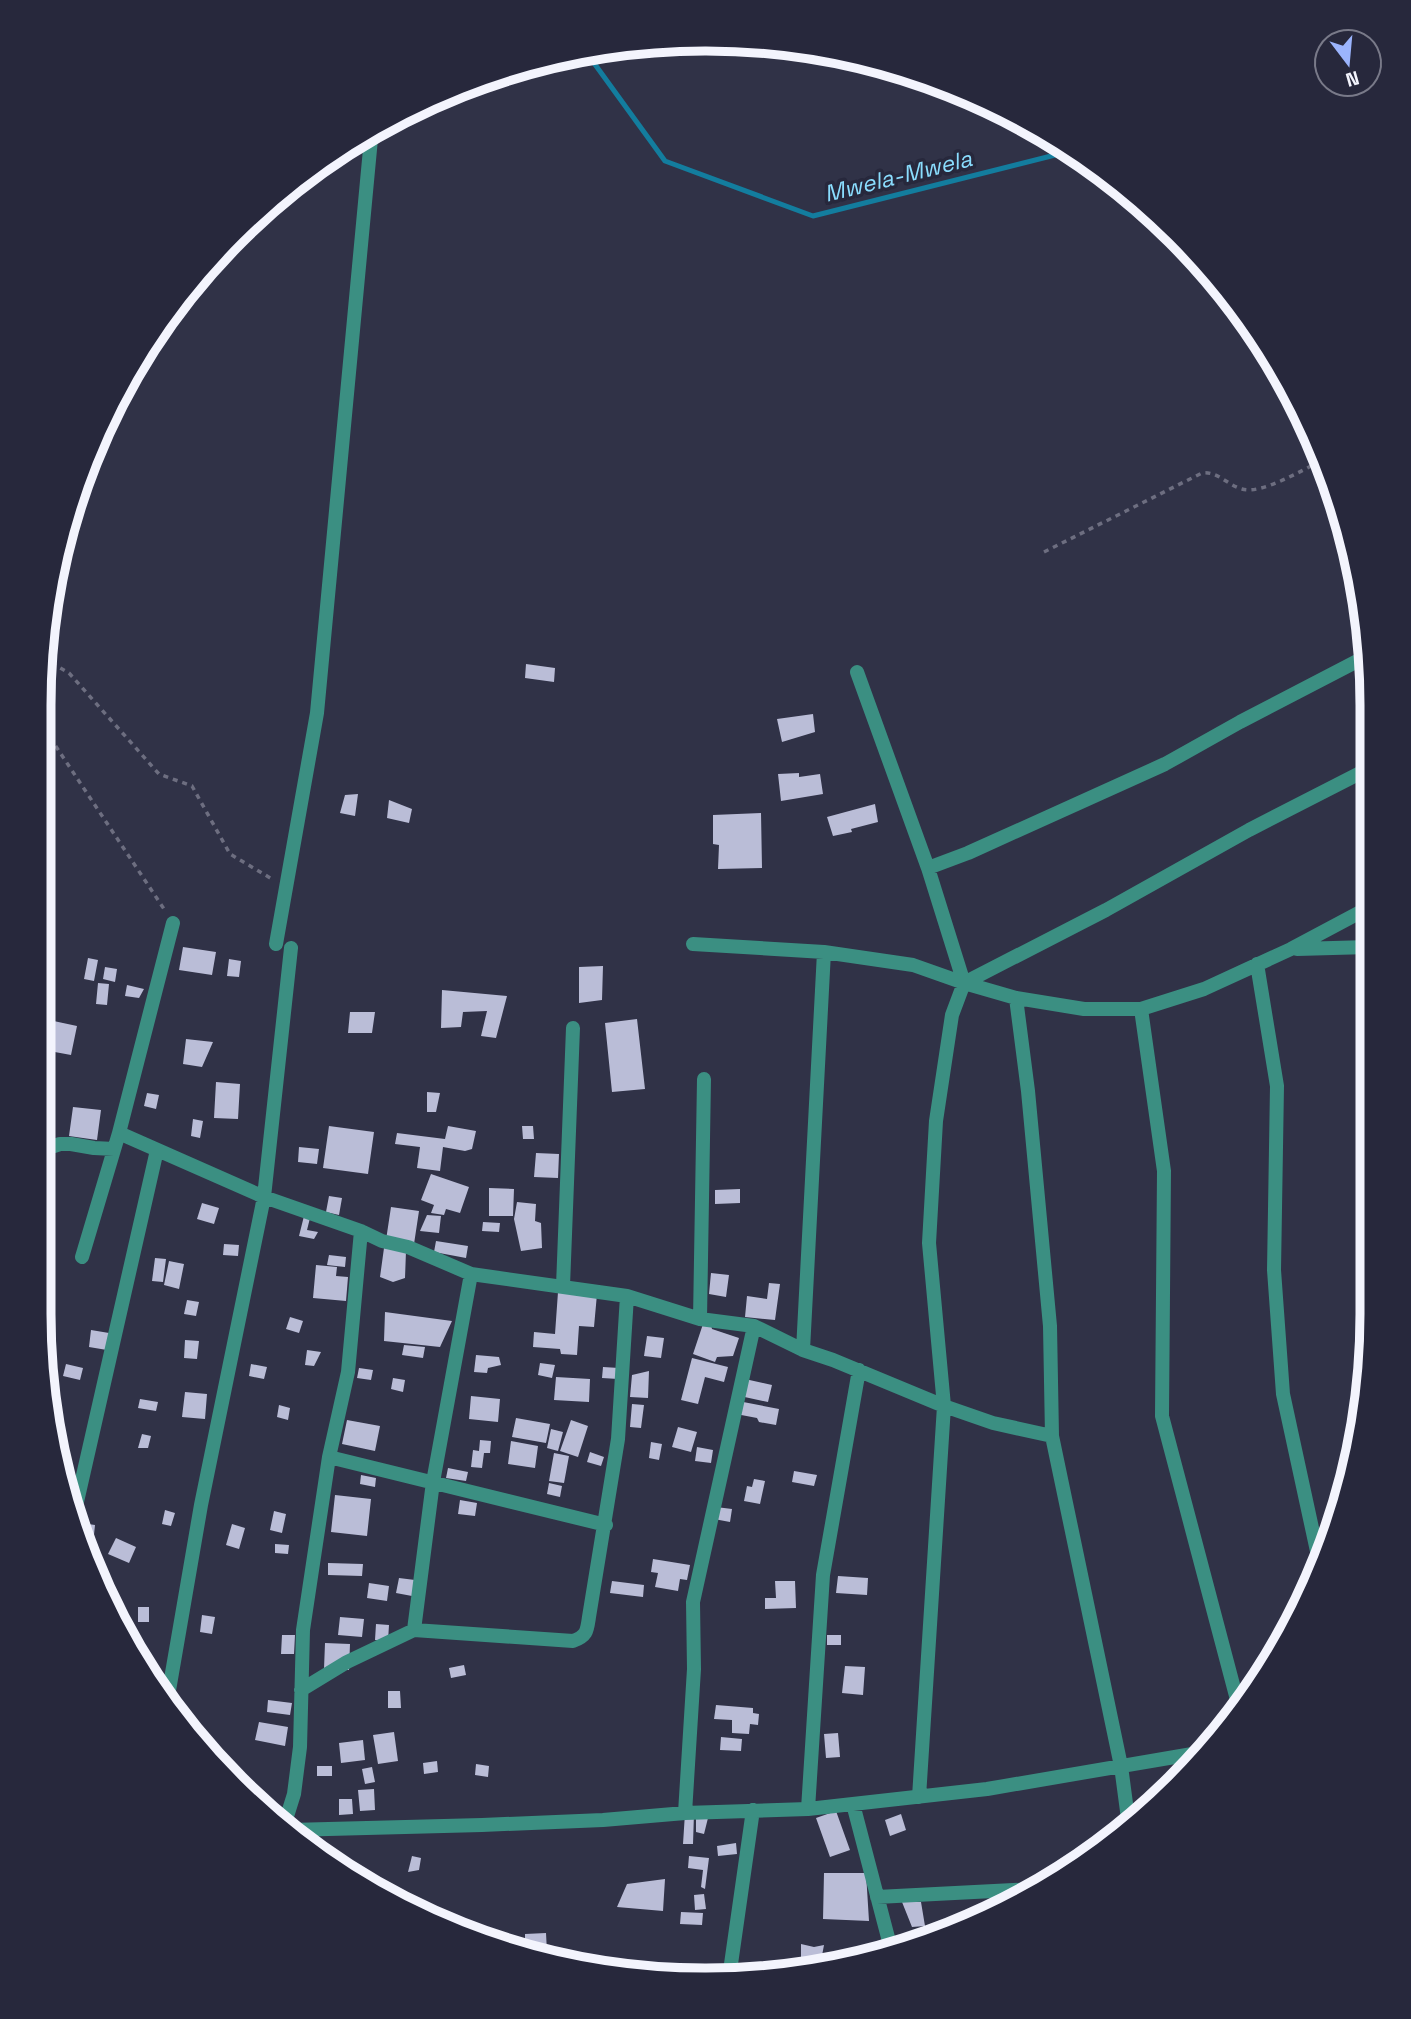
<svg xmlns="http://www.w3.org/2000/svg" width="1411" height="2019" font-family="'Space Grotesk',sans-serif">
<rect width="100%" height="100%" fill="#303247"/>
<g fill="none" stroke-linecap="round" stroke-linejoin="round">
<path stroke="#137d9e" stroke-width="5" d="M586,52L665,161L813,216L1071,151"/>
</g>
<path fill="#babdd7" d="M526,664L555,668L554,682L525,678Z
M813,714L815,732L782,742L777,719Z
M799,773V777L820,774L823,794L781,801L778,774Z
M358,794L355,816L340,813L345,795Z
M389,800L412,809L409,823L387,818Z
M875,804L878,822L851,829L852,832L833,836L827,817Z
M761,813L762,868L718,869L719,845L713,844V815Z
M183,947L216,952L212,975L179,970Z
M88,958L98,960L94,981L84,979Z
M229,959L241,961L239,977L227,976Z
M603,966L602,1000L579,1003V967Z
M105,967L117,969L115,982L103,979Z
M98,983L109,984L107,1005L96,1004Z
M127,985L144,989L139,998L125,996Z
M442,990L507,996L496,1038L481,1036L487,1011L463,1012L461,1027L441,1028Z
M350,1012H375L372,1033H348Z
M637,1019L645,1089L612,1092L605,1023Z
M49,1020L77,1026L71,1055L44,1050Z
M186,1039L213,1042L202,1067L183,1064Z
M216,1082L240,1084L238,1119L214,1118Z
M427,1092L440,1093L436,1112H427Z
M147,1093L159,1095L156,1109L144,1106Z
M73,1107L101,1110L97,1140L69,1136Z
M193,1119L203,1121L200,1138L191,1136Z
M329,1126L374,1132L368,1174L323,1168Z
M448,1126L476,1131L472,1149L465,1151L443,1147L440,1171L417,1168L420,1147L395,1144L397,1133L445,1139Z
M522,1126H533L534,1139H523Z
M299,1147L319,1149L317,1164L298,1162Z
M536,1153L559,1154L558,1178L534,1177Z
M431,1174L469,1187L460,1213L446,1209L444,1215L431,1213L434,1205L421,1200Z
M489,1188L514,1189L513,1216H489Z
M740,1189V1203L715,1204V1190Z
M329,1196L342,1198L339,1215L326,1212Z
M517,1202L536,1204L535,1221L541,1223L542,1248L521,1251L514,1219Z
M202,1203L219,1208L214,1224L197,1219Z
M391,1207L419,1211L414,1244L386,1240Z
M427,1215L441,1216L439,1233L420,1231Z
M304,1216L310,1218L307,1230L318,1232L314,1239L299,1236Z
M483,1222L500,1223L499,1232L482,1231Z
M436,1241L468,1246L466,1258L434,1252Z
M224,1244L239,1245L238,1256L223,1255Z
M384,1248L406,1251L405,1278L393,1282L380,1277Z
M329,1255L346,1257L345,1267L327,1265Z
M155,1258L166,1259L163,1282L152,1281Z
M169,1261L184,1264L179,1289L164,1285Z
M316,1265L337,1267L336,1276L348,1277L346,1301L313,1298Z
M711,1273L729,1275L726,1297L709,1294Z
M769,1283L780,1284L775,1320L745,1317L747,1296L767,1299Z
M558,1292L597,1294L594,1327L579,1326L577,1355L561,1354L560,1349L533,1347L534,1332L555,1334Z
M187,1300L199,1302L196,1316L184,1314Z
M385,1312L452,1321L440,1347L384,1341Z
M290,1317L303,1321L299,1333L286,1329Z
M703,1324L711,1325L712,1329L739,1338L733,1356L717,1357L715,1362L693,1354Z
M91,1330L115,1334L113,1351L89,1347Z
M647,1336L664,1338L661,1358L644,1356Z
M185,1340L199,1341L197,1359L184,1358Z
M404,1345L425,1347L423,1358L402,1355Z
M307,1350L321,1352L314,1366L305,1365Z
M476,1355L499,1357L501,1365L488,1368L487,1373L474,1372Z
M692,1358L728,1367L724,1382L705,1377L698,1404L681,1400Z
M540,1363L555,1365L552,1378L538,1375Z
M66,1364L83,1368L80,1380L63,1376Z
M251,1364L267,1367L264,1379L249,1376Z
M603,1367L619,1368L618,1379L602,1378Z
M359,1368L373,1370L371,1380L357,1378Z
M649,1371L648,1398L630,1397L632,1375Z
M556,1377L590,1379L589,1402L554,1400Z
M393,1378L405,1380L403,1392L391,1389Z
M745,1379L772,1385L768,1402L740,1396Z
M185,1392L207,1394L205,1419L182,1417Z
M471,1396L500,1399L498,1422L469,1419Z
M140,1399L158,1402L156,1411L138,1408Z
M738,1401L779,1409L776,1425L759,1422L757,1418L736,1414Z
M632,1404L644,1405L641,1428L630,1427Z
M279,1405L290,1408L288,1420L277,1417Z
M516,1418L550,1424L546,1443L512,1437Z
M347,1420L380,1426L375,1451L342,1444Z
M571,1420L588,1426L578,1457L560,1451Z
M678,1427L697,1432L691,1452L672,1447Z
M551,1429L563,1432L558,1451L547,1448Z
M142,1434L151,1436L148,1448H138Z
M480,1440L491,1441L490,1453H484L482,1468L471,1467L473,1450L479,1451Z
M511,1441L538,1446L535,1468L508,1464Z
M651,1442L662,1444L659,1460L649,1458Z
M697,1447L713,1450L711,1463L695,1461Z
M590,1452L604,1457L601,1466L587,1462Z
M554,1453L569,1456L564,1483L549,1481Z
M448,1468L468,1472L466,1481L446,1478Z
M794,1471L817,1475L814,1486L792,1482Z
M361,1475L376,1478L375,1487L360,1484Z
M754,1479L765,1481L760,1504L744,1501L747,1486L752,1487Z
M549,1483L562,1486L560,1497L547,1494Z
M335,1495L371,1499L367,1536L331,1532Z
M460,1500L477,1503L475,1516L458,1514Z
M716,1507L732,1509L730,1522L714,1519Z
M165,1510L175,1513L171,1526L162,1524Z
M274,1511L286,1514L282,1533L270,1530Z
M88,1524L95,1525L92,1554L86,1541Z
M232,1524L245,1528L239,1549L226,1545Z
M116,1538L136,1547L129,1563L108,1554Z
M275,1544L289,1545L288,1554L275,1553Z
M653,1559L690,1565L687,1580L680,1579L678,1591L655,1587L658,1573L651,1572Z
M328,1563L363,1564L362,1576L328,1575Z
M838,1576L868,1578L867,1595L836,1593Z
M399,1578L415,1580L412,1596L396,1593Z
M612,1581L644,1585L643,1597L610,1593Z
M775,1581H795L796,1608L765,1609V1598H776Z
M369,1583L389,1586L387,1601L367,1598Z
M138,1607H149V1622H138Z
M202,1615L215,1617L212,1634L200,1632Z
M340,1617L364,1619L362,1637L338,1635Z
M376,1624L389,1625L388,1641L375,1640Z
M282,1635H295L294,1654H281Z
M827,1635H841V1645H827Z
M325,1643L350,1644L349,1670L324,1669Z
M464,1665L466,1675L451,1678L449,1668Z
M845,1666L865,1667L863,1695L842,1693Z
M388,1691H400L401,1708H388Z
M268,1700L292,1703L290,1715L267,1712Z
M716,1705L753,1708V1713L759,1714L758,1725L750,1724L749,1734L732,1733V1720L714,1719Z
M259,1722L288,1727L285,1746L255,1740Z
M394,1732L398,1761L378,1764L373,1735Z
M838,1733L840,1757L826,1758L824,1734Z
M721,1737L742,1739L741,1751L720,1750Z
M363,1740L365,1760L341,1763L339,1743Z
M437,1761L438,1772L424,1774L423,1763Z
M476,1764L489,1766L488,1777L475,1775Z
M317,1766H332V1776H317Z
M372,1767L375,1782L365,1784L362,1769Z
M374,1789L375,1810L360,1811L358,1790Z
M339,1799H352L353,1814L339,1815Z
M836,1811L850,1850L830,1857L816,1818Z
M685,1813H694L693,1844H683Z
M901,1814L906,1830L890,1836L885,1820Z
M696,1815L708,1818L704,1834L696,1832Z
M736,1843L737,1854L718,1856L717,1846Z
M412,1856L421,1858L419,1870L408,1872Z
M689,1856L709,1858L705,1889L701,1887L703,1870L688,1868Z
M824,1873H866L869,1921L823,1919Z
M665,1879L663,1911L617,1907L627,1884Z
M704,1894L706,1909L695,1910L694,1895Z
M902,1902H921L925,1926L912,1927Z
M681,1912L703,1913L702,1925L680,1924Z
M546,1933L547,1952H535L525,1950V1934Z
M801,1944L814,1947L824,1945L821,1961L801,1958Z"/>
<g fill="none" stroke-linecap="round" stroke-linejoin="round">
<path stroke="#6d6e80" stroke-width="3.5" stroke-dasharray="5 5" stroke-linecap="butt" d="M1044,552L1202,473C1218,471 1227,485 1242,489C1261,495 1302,470 1319,462
M43,658L69,673L159,774L192,786L230,854L272,879
M39,721L166,912"/>
<path stroke="#3b8f82" stroke-width="14" d="M857,672L928,868L964,983L952,1015L936,1121L929,1243L944,1406L919,1797
M928,868L968,853L1165,764L1240,722L1367,656
M39,934L45,907
M276,944L317,713L372,128
M693,944L824,952L913,965L964,983L1016,998L1084,1009H1141L1204,989L1291,949L1368,908
M1297,949L1369,947
M1257,964L1277,1086L1274,1270L1283,1394L1320,1565
M964,983L1106,910L1249,830L1368,769
M1016,998L1028,1091L1050,1326L1052,1436L1121,1766L1129,1826
M1141,1009L1164,1171L1162,1416L1240,1711
M119,1133L264,1197L361,1231L382,1241L408,1247L471,1274L627,1296L700,1319L754,1326L803,1350L833,1360L944,1406L993,1423L1052,1436
M39,1151L60,1144H71L94,1148L114,1149
M82,1257L119,1133L173,923
M563,1286L573,1028
M700,1319L704,1079
M803,1350L824,952
M329,1457L606,1525
M74,1515L157,1150
M414,1630L433,1482L471,1274
M301,1690L347,1662L414,1630L573,1641C587,1636 587,1631 589,1617L618,1439L627,1296
M167,1702L201,1505L264,1197L291,948
M853,1804L891,1949
M808,1809L823,1575L859,1370
M685,1813L694,1669L693,1602L754,1326
M284,1826L294,1794L300,1747L303,1630L329,1457L348,1372L361,1231
M290,1830L482,1825L603,1820L685,1813L808,1809L987,1789L1204,1752
M877,1897L1035,1889
M730,1971L753,1810"/>
</g>
<g text-anchor="middle" dominant-baseline="central" stroke-width="7" stroke-linejoin="round" paint-order="stroke">
<g font-size="23" font-style="italic" fill="#8addfe" stroke="#27283c">
<text transform="translate(898 176) rotate(-14)">Mwela-Mwela</text>
</g>
</g>
<path d="M0 0H1411V2019H0ZM705 51H706A654 654 0 0 1 1360 705V1314A654 654 0 0 1 706 1968H705A654 654 0 0 1 51 1314V705A654 654 0 0 1 705 51Z" fill="#27283c" fill-rule="evenodd"/>
<path fill="none" stroke="#f3f4fd" stroke-width="9" d="M705 51H706A654 654 0 0 1 1360 705V1314A654 654 0 0 1 706 1968H705A654 654 0 0 1 51 1314V705A654 654 0 0 1 705 51Z"/>
<g transform="translate(1348 63) rotate(164)"><circle r="33" fill="#27283c" stroke="#797a89" stroke-width="2"/>
<path d="M0-5L12 26L0 18L-12 26Z" fill="#9bb4fd"/>
<text y="-10" font-size="19" font-weight="bold" text-anchor="middle" fill="#f3f4fd">N</text>
</g>
</svg>
